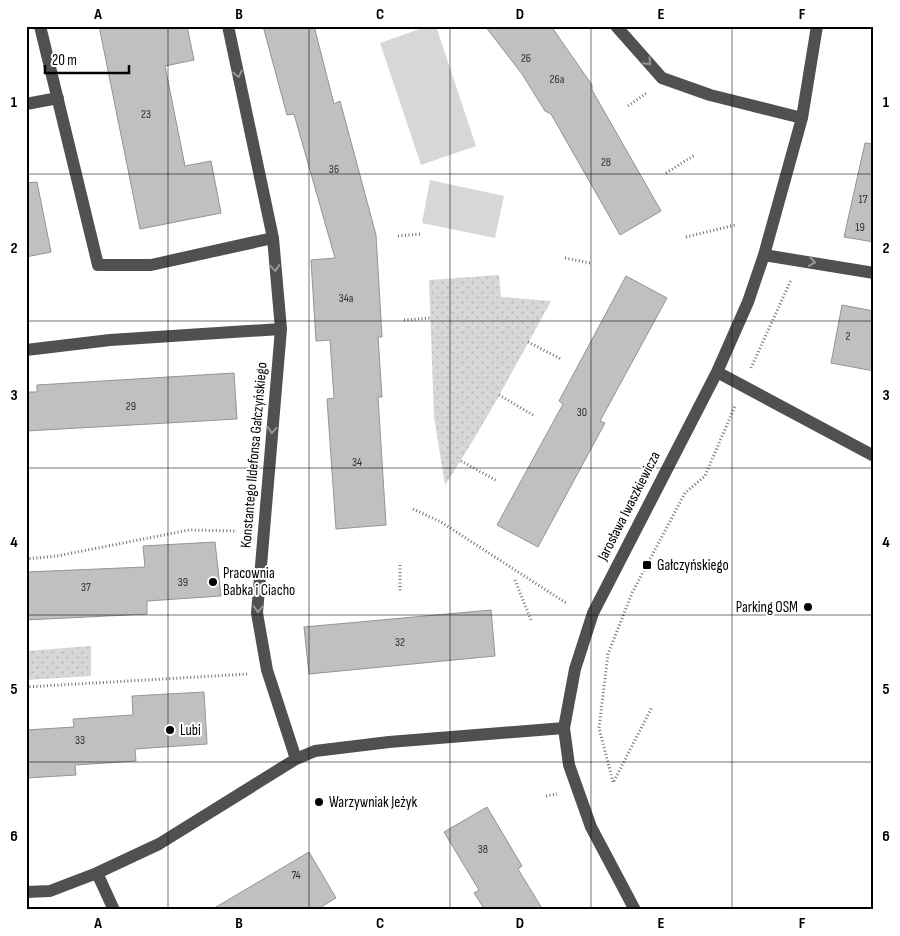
<svg xmlns="http://www.w3.org/2000/svg" width="900" height="936" font-family="'Sofia Sans Condensed',sans-serif">
<defs>
<pattern id="grass-dots" width="8" height="8" patternUnits="userSpaceOnUse" patternTransform="scale(1.25)"><rect width="8" height="8" fill="#d7d7d7"/><path d="M2 2h.1M6 6h.1" fill="none" stroke="#b7b7b7" stroke-width="1.8" stroke-linecap="round"/></pattern>
</defs>
<rect width="100%" height="100%" fill="#fff"/>
<path fill="url(#grass-dots)" d="M499,275L501,297L551,301C517,363 484,426 445,485L434,417L429,280Z
M91,646V676L26,680V651Z"/>
<path fill="#d7d7d7" d="M428,26H436L476,146L421,165L380,43Z
M430,180L504,196L495,238L422,223Z"/>
<path fill="#c0c0c0" stroke="#949494" d="M99,26H187L194,60L165,66L185,166L211,161L221,213L140,229Z
M263,26H314L334,104L340,101L376,235L382,337H378L382,397H378L386,525L336,529L327,399L334,398L330,340L316,341L311,260L335,258L294,114L287,115Z
M485,26H551L592,85V90L661,211L620,235L551,114L545,111L522,74Z
M865,143L874,144V242L844,237Z
M37,182L51,252L26,257V183Z
M626,276L667,298L600,421L605,423L538,547L497,525L563,404L559,401Z
M842,305L874,311V371L831,363Z
M234,373L237,419L26,431V392H37V385Z
M215,542L221,596L147,601V614L26,620V572L145,567L143,546Z
M491,610L495,656L309,674L304,627Z
M204,692L207,744L135,749L136,761L75,765L76,775L26,778V730L74,727L73,719L133,715L132,696Z
M487,807L522,866L518,869L543,910H485L474,893L479,890L444,832Z
M309,852L336,898L316,910H211Z"/>
<g fill="none" stroke-linecap="round" stroke-linejoin="round">
<path stroke="#727272" stroke-width="3" stroke-dasharray="1 2.5" stroke-linecap="butt" d="M628,106L648,92
M666,173L695,155
M398,236L421,234
M686,237L735,225
M565,258L590,263
M404,320L430,318
M528,342L561,359
M751,368L791,280
M499,395L533,415
M461,461L497,481
M413,509L441,522L566,603
M26,559L57,556L189,530L237,531
M400,565V592
M515,580L531,620
M26,687L248,674
M614,781L652,707
M613,782L599,728L608,654L632,593L685,493L705,476L735,406
M546,796L557,794"/>
<path stroke="#505050" stroke-width="12" d="M40,26L98,265H151L273,238
M228,26L273,238L281,329L257,613L267,670L296,759
M616,26L662,78L710,95L802,118
M26,104L58,98
M764,255L874,273
M26,350L110,340L281,329
M717,372L874,456
M97,873L114,910
M26,892L50,891L97,873L159,844L296,759L315,751L389,742L564,728
M635,910L591,827L569,765L564,728L575,669L593,613L717,372L748,302L764,255L802,118L817,26"/>
</g>
<defs><path id="oneway-chevron" d="M-2-3.5L2.5 0L-2 3.5" fill="none" stroke-width="1.6" stroke-linecap="round" stroke-linejoin="round" transform="scale(1.25)"/></defs>
<g stroke="#969696">
<use href="#oneway-chevron" transform="translate(648 62) rotate(47)"/>
<use href="#oneway-chevron" transform="translate(238 74) rotate(78)"/>
<use href="#oneway-chevron" transform="translate(812 262) rotate(9)"/>
<use href="#oneway-chevron" transform="translate(275 268) rotate(85)"/>
<use href="#oneway-chevron" transform="translate(272 430) rotate(95)"/>
<use href="#oneway-chevron" transform="translate(258 609) rotate(91)"/>
</g>
<path fill="none" stroke="#000" stroke-width="1" stroke-opacity="0.55" d="M168,26V910M309,26V910M450,26V910M591,26V910M732,26V910M26,174H874M26,321H874M26,468H874M26,615H874M26,762H874"/>
<g fill="#000" stroke="#fff" stroke-width="2">
<rect x="642" y="560" width="10" height="10" rx="2.5"/>
<circle cx="213" cy="582" r="5"/>
<circle cx="808" cy="607" r="5"/>
<circle cx="170" cy="730" r="5"/>
<circle cx="319" cy="802" r="5"/>
</g>
<g text-anchor="middle" dominant-baseline="central" stroke-width="4" stroke-linejoin="round" paint-order="stroke">
<g font-size="12" fill="#303030">
<text x="526" y="58">26</text>
<text x="557" y="79">26a</text>
<text x="146" y="114">23</text>
<text x="606" y="162">28</text>
<text x="334" y="169">36</text>
<text x="863" y="199">17</text>
<text x="860" y="227">19</text>
<text x="346" y="298">34a</text>
<text x="848" y="336">2</text>
<text x="131" y="406">29</text>
<text x="582" y="412">30</text>
<text x="357" y="462">34</text>
<text x="183" y="582">39</text>
<text x="86" y="587">37</text>
<text x="400" y="642">32</text>
<text x="80" y="740">33</text>
<text x="483" y="849">38</text>
<text x="296" y="875">74</text>
</g>
<g font-size="15" fill="#000" stroke="#fff">
<text transform="translate(254 455) rotate(-85)">Konstantego Ildefonsa Gałczyńskiego</text>
<text transform="translate(629 506) rotate(-63)">Jarosława Iwaszkiewicza</text>
</g>
<g font-size="15" fill="#000" stroke="#fff" text-anchor="start">
<text x="657" y="565">Gałczyńskiego</text>
<text x="223" y="573">Pracownia<tspan x="223" dy="17">Babka i Ciacho</tspan></text>
<text x="798" y="607" text-anchor="end">Parking OSM</text>
<text x="180" y="730">Lubi</text>
<text x="329" y="802">Warzywniak Jeżyk</text>
</g>
</g>
<rect width="900" height="936" fill="none" stroke="#ffffff" stroke-width="55"/>
<path d="M45 65v8h84v-8" fill="none" stroke="#000000" stroke-width="2.5"/>
<text x="52" y="65" font-size="15" fill="#000000" stroke="#ffffff" stroke-width="4" paint-order="stroke">20 m</text>
<rect x="28" y="28" width="844" height="880" fill="none" stroke="#000" stroke-width="2"/>
<g font-size="16" text-anchor="middle" font-weight="bold" fill="#000">
<text x="98" y="19">A</text>
<text x="239" y="19">B</text>
<text x="380" y="19">C</text>
<text x="520" y="19">D</text>
<text x="661" y="19">E</text>
<text x="802" y="19">F</text>
<text x="14" y="107">1</text>
<text x="886" y="107">1</text>
<text x="14" y="253">2</text>
<text x="886" y="253">2</text>
<text x="14" y="400">3</text>
<text x="886" y="400">3</text>
<text x="14" y="547">4</text>
<text x="886" y="547">4</text>
<text x="14" y="694">5</text>
<text x="886" y="694">5</text>
<text x="14" y="841">6</text>
<text x="886" y="841">6</text>
<text x="98" y="928">A</text>
<text x="239" y="928">B</text>
<text x="380" y="928">C</text>
<text x="520" y="928">D</text>
<text x="661" y="928">E</text>
<text x="802" y="928">F</text>
</g>
</svg>
